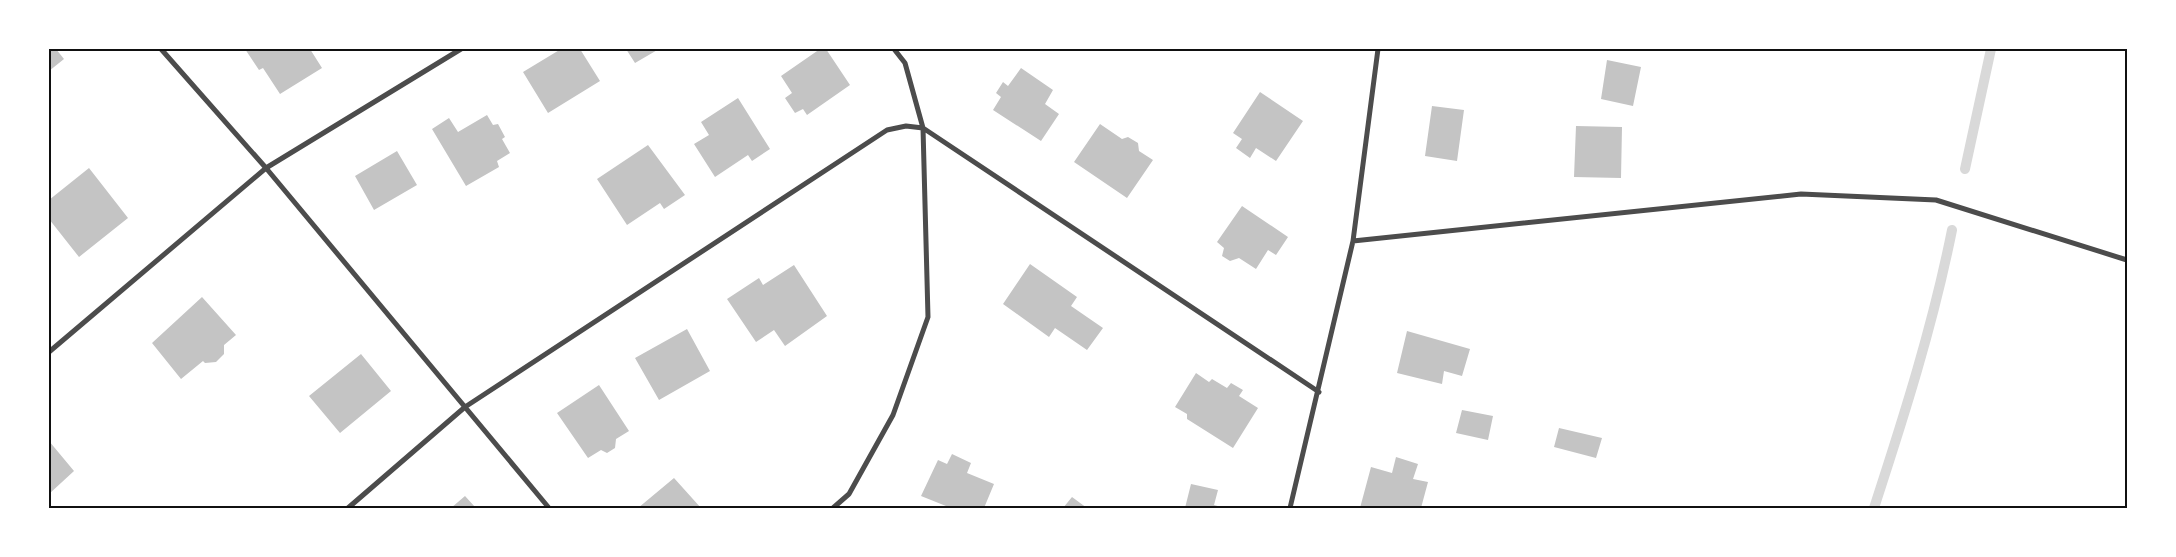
<svg xmlns="http://www.w3.org/2000/svg" width="2176" height="557" font-family="'Fira Sans',sans-serif">
<rect width="100%" height="100%" fill="#fff"/>
<g fill="none" stroke-linecap="round" stroke-linejoin="round">
<path stroke="#d9d9d9" stroke-width="10" d="M1965,169L1991,49
M1874,508C1904,416 1933,325 1952,230"/>
</g>
<path fill="#c4c4c4" d="M49,49H56L64,59L49,71Z
M245,49H310L322,68L280,94L263,68L259,70Z
M561,49H580L600,81L548,113L523,72Z
M626,49H659L635,63Z
M820,49H826L850,85L807,115L803,109L795,113L785,98L792,93L781,76Z
M1607,60L1641,67L1633,106L1601,99Z
M1021,68L1053,90L1045,104L1059,114L1041,141L993,110L1001,97L996,93L1003,82L1008,86Z
M1260,92L1303,121L1276,161L1256,148L1250,158L1236,148L1242,139L1233,133Z
M738,98L770,149L752,161L748,155L715,177L694,144L709,135L701,122Z
M1432,106L1464,110L1457,161L1425,156Z
M487,115L493,125L498,124L505,137L502,139L510,153L497,161L499,167L466,186L432,129L449,118L458,132Z
M1100,124L1122,139L1128,137L1138,143L1139,151L1153,160L1127,198L1074,162Z
M1576,126L1622,127L1621,178L1574,177Z
M648,145L685,195L664,209L660,203L627,225L597,179Z
M397,151L417,185L374,210L355,176Z
M89,168L128,218L79,257L49,219V200Z
M1242,206L1288,237L1276,255L1268,250L1256,269L1239,258L1230,261L1222,256L1224,248L1217,242Z
M1030,264L1077,297L1071,306L1103,328L1087,350L1055,328L1049,337L1003,304Z
M794,265L827,316L785,346L774,330L756,342L727,299L759,278L763,285Z
M202,297L236,335L224,345V354L216,362L205,363L203,361L181,379L152,343Z
M687,329L710,371L659,400L635,358Z
M1407,331L1470,349L1462,376L1444,371L1442,384L1397,373Z
M361,354L391,391L340,433L309,396Z
M1196,373L1209,382L1212,379L1227,388L1231,383L1243,390L1239,396L1258,408L1233,448L1187,419V414L1175,407Z
M599,385L629,431L616,439L615,448L607,453L601,450L588,458L557,413Z
M1462,410L1493,416L1488,440L1456,433Z
M1559,428L1602,438L1596,458L1554,447Z
M49,441L74,471L49,494Z
M952,454L971,463L967,473L994,484L984,508H951L921,496L938,460L947,464Z
M1396,457L1418,464L1413,479L1428,482L1421,508H1360L1371,467L1392,473Z
M674,478L701,508H638Z
M1191,484L1218,490L1214,505L1225,508H1185Z
M465,496L475,507L481,506L483,508H451Z
M1072,497L1087,508H1063Z"/>
<g fill="none" stroke-linecap="round" stroke-linejoin="round">
<path stroke="#4c4c4c" stroke-width="5" d="M161,49L266,168L549,508
M1353,241L1801,194L1936,200L2127,260
M49,352L266,168L461,49
M348,508L465,407L887,130L906,126L923,128L1319,392
M833,508L849,494L893,415L928,317L923,128L905,63L894,49
M1290,508L1353,241L1378,49"/>
</g>
<rect width="2176" height="557" fill="none" stroke="#ffffff" stroke-width="100"/>
<rect x="50" y="50" width="2076" height="457" fill="none" stroke="#111" stroke-width="2"/>
</svg>
